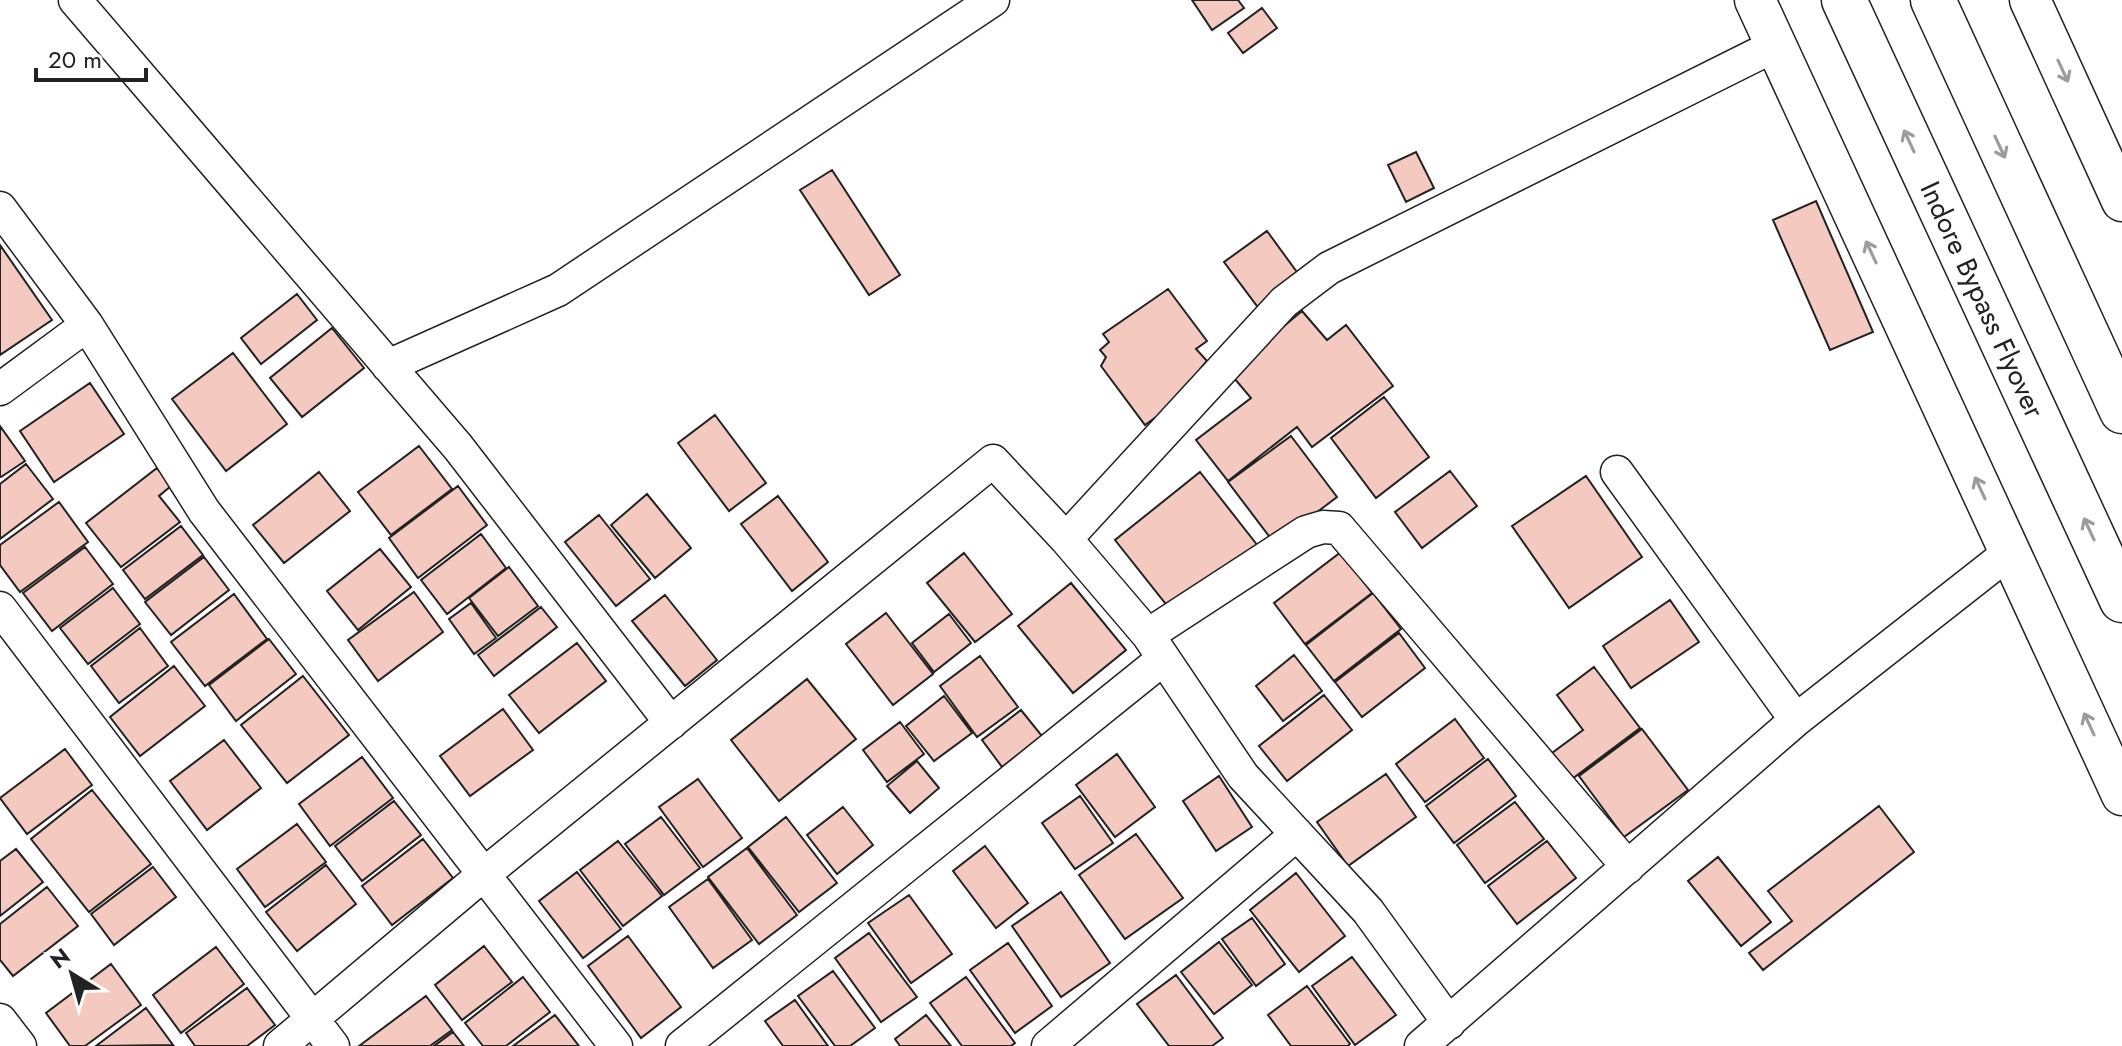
<svg xmlns="http://www.w3.org/2000/svg" width="2122" height="1046" font-family="Jost,sans-serif">
<rect width="100%" height="100%" fill="#fff"/>
<path fill="#f3c9c0" stroke="#222" stroke-width="2" d="M1192,0H1238L1244,8L1212,30Z
M1262,8L1277,28L1243,53L1228,33Z
M1416,152L1434,188L1406,202L1388,165Z
M832,170L900,275L869,295L800,190Z
M1816,201L1873,332L1830,350L1773,220Z
M1267,231L1302,279L1260,310L1224,262Z
M0,245L52,320L0,355Z
M1168,289L1207,341L1196,349L1207,361L1201,368L1205,378L1188,394L1145,425L1101,366L1106,357L1100,350L1109,342L1103,334Z
M297,294L317,320L261,364L241,338Z
M1302,311L1327,340L1346,325L1393,386L1312,447L1297,427L1228,481L1196,440L1251,398L1229,372Z
M332,328L364,368L302,417L270,378Z
M233,353L287,424L226,471L172,399Z
M90,383L124,434L54,482L20,431Z
M1384,397L1429,457L1376,498L1331,438Z
M715,415L766,483L729,511L678,443Z
M0,426L25,461L1,477L0,476Z
M1291,436L1337,497L1275,544L1228,482Z
M419,446L452,489L391,535L358,492Z
M26,464L53,499L0,539V484Z
M157,468L171,486L159,496L180,522L121,567L86,523Z
M1450,471L1477,506L1422,548L1395,512Z
M319,472L350,511L284,563L253,525Z
M1200,472L1258,546L1173,613L1115,540Z
M1586,476L1642,557L1569,608L1512,526Z
M458,486L487,525L418,578L389,538Z
M647,494L691,548L655,578L611,525Z
M778,496L828,562L792,591L741,524Z
M59,502L88,542L20,592L0,565V545Z
M599,515L650,579L616,606L565,542Z
M181,526L203,555L145,599L123,570Z
M481,534L506,568L447,614L421,580Z
M85,547L113,584L52,631L23,593Z
M380,549L411,587L358,630L327,591Z
M1341,552L1372,593L1305,644L1274,603Z
M964,553L1012,614L975,642L927,583Z
M204,557L229,590L171,635L145,602Z
M509,567L538,606L498,636L469,598Z
M1071,583L1126,650L1073,693L1018,626Z
M113,588L140,624L88,664L60,628Z
M414,592L443,632L378,681L348,640Z
M1373,593L1401,629L1334,681L1306,645Z
M234,594L267,639L205,686L171,642Z
M665,595L717,660L685,686L632,621Z
M1670,600L1699,642L1631,688L1603,646Z
M471,603L496,638L474,654L449,619Z
M541,607L557,627L494,676L478,655Z
M886,613L933,674L893,705L846,644Z
M949,614L971,643L934,672L912,643Z
M140,628L168,666L119,703L91,666Z
M1399,633L1425,668L1362,717L1335,682Z
M269,639L296,674L236,721L209,685Z
M577,643L606,681L539,733L509,695Z
M1294,655L1322,691L1283,721L1256,686Z
M980,656L1018,707L977,737L940,686Z
M174,666L205,706L140,756L110,717Z
M1594,667L1640,728L1572,779L1552,753L1583,730L1557,695Z
M303,676L349,735L287,783L241,725Z
M807,679L856,739L779,801L731,740Z
M1324,695L1352,730L1287,781L1259,746Z
M944,696L972,733L934,761L906,726Z
M503,709L533,750L470,796L440,756Z
M1021,710L1042,736L1002,767L982,740Z
M1455,719L1484,758L1425,802L1396,764Z
M900,722L924,754L887,782L863,750Z
M1642,729L1688,790L1624,837L1579,776Z
M224,740L261,788L207,830L170,781Z
M65,749L92,785L27,834L0,798Z
M1117,754L1155,807L1115,837L1076,785Z
M362,757L393,798L330,846L299,804Z
M1488,759L1516,796L1454,843L1426,806Z
M917,761L939,788L910,813L887,786Z
M1386,774L1416,817L1348,866L1317,822Z
M1219,776L1252,827L1216,851L1183,801Z
M698,779L742,838L703,867L659,807Z
M92,790L151,864L89,912L31,839Z
M1080,796L1113,843L1075,869L1042,823Z
M394,801L421,835L362,881L335,846Z
M1515,802L1544,839L1485,883L1457,845Z
M1879,806L1914,852L1763,970L1749,953L1792,921L1768,891Z
M843,807L873,845L837,874L807,835Z
M661,817L700,868L664,895L625,844Z
M786,817L837,883L799,912L748,847Z
M297,824L326,862L265,907L237,869Z
M1136,834L1183,898L1125,939L1079,875Z
M423,839L453,878L392,925L362,886Z
M618,841L662,896L623,926L580,870Z
M1547,841L1576,878L1517,924L1488,886Z
M985,846L1028,903L996,928L953,871Z
M747,848L797,915L759,944L708,877Z
M16,849L43,882L0,916V861Z
M1718,857L1771,922L1741,946L1688,881Z
M326,865L356,904L297,951L266,912Z
M153,867L176,897L114,945L91,914Z
M577,872L621,929L583,958L539,901Z
M1296,873L1345,936L1299,972L1250,910Z
M708,879L752,940L713,968L669,907Z
M47,887L78,926L13,976L0,960V924Z
M1061,892L1110,963L1061,997L1012,926Z
M909,895L952,954L911,983L868,923Z
M1252,918L1285,964L1256,986L1222,939Z
M869,933L917,997L881,1022L835,958Z
M628,936L681,1007L641,1038L588,966Z
M1219,942L1252,985L1214,1014L1181,972Z
M1008,943L1052,1006L1015,1033L970,970Z
M484,946L512,982L462,1020L435,985Z
M216,947L244,984L181,1033L153,995Z
M1352,957L1396,1015L1355,1045L1312,986Z
M111,964L141,1005L85,1046H70L46,1013Z
M833,971L875,1028L850,1046H835L798,996Z
M1176,975L1223,1038L1212,1046H1169L1137,1004Z
M523,977L550,1012L506,1046H483L465,1023Z
M966,977L1015,1043L1011,1046H962L930,1003Z
M1307,986L1350,1044L1348,1046H1291L1268,1015Z
M247,988L275,1025L247,1046H195L186,1033Z
M426,996L452,1030L430,1046H359Z
M795,1000L828,1046H783L765,1021Z
M146,1008L173,1045L96,1046Z
M555,1015L579,1046H513Z
M926,1015L951,1046H900L895,1039Z
M453,1032L464,1046H434Z"/>
<g fill="none" stroke-linecap="round" stroke-linejoin="round">
<g stroke="#222" stroke-width="35">
<path id="minor" d="M75,0L458,447L671,723
M0,208L87,325
M388,366L558,290L993,0
M0,389L87,325L204,511L616,1046
M1617,472L1796,720
M1066,539L1284,302L1329,268L1776,45
M0,608L333,1046
M1148,635L1306,532L1323,527L1339,528L1628,867
M0,1020L20,1046
M280,1046L483,875L993,461L1066,539L1148,635L1243,776L1368,911L1449,1023
M682,1046L1163,659
M1048,1046L1297,834
M1421,1046L1796,720L2010,552"/>
</g>
<g stroke="#222" stroke-width="43">
<path id="tertiary" d="M1755,0L2122,795
M2030,0L2122,201"/>
</g>
<g stroke="#222" stroke-width="47">
<g id="trunk">
<path id="s1" d="M1844,0L2122,600"/>
<path d="M1933,0L2122,411"/>
</g>
</g>
<use href="#minor" stroke="#fff" stroke-width="32"/>
<use href="#tertiary" stroke="#fff" stroke-width="40"/>
<use href="#trunk" stroke="#fff" stroke-width="44"/>
</g>
<defs><path id="oneway-shaft" d="M-6 0H5M1.5-3L5.5 0L1.5 3" fill="none" stroke-width="1.6" stroke-linecap="round" stroke-linejoin="round" transform="scale(2)"/></defs>
<g stroke="#9c9c9c">
<use href="#oneway-shaft" transform="translate(2063 71) rotate(65)"/>
<use href="#oneway-shaft" transform="translate(1909 141) rotate(-115)"/>
<use href="#oneway-shaft" transform="translate(2000 147) rotate(65)"/>
<use href="#oneway-shaft" transform="translate(1871 252) rotate(-115)"/>
<use href="#oneway-shaft" transform="translate(1980 488) rotate(-115)"/>
<use href="#oneway-shaft" transform="translate(2089 529) rotate(-115)"/>
<use href="#oneway-shaft" transform="translate(2089 724) rotate(-115)"/>
</g>
<g text-anchor="middle" dominant-baseline="central" stroke-width="6" stroke-linejoin="round" paint-order="stroke">
<g font-size="28" fill="#222" stroke="#fff">
<text stroke="none"><textPath href="#s1" startOffset="330">Indore Bypass Flyover</textPath></text>
</g>
</g>
<g transform="translate(72 974) rotate(323)" stroke="#ffffff" stroke-width="6" paint-order="stroke">
<path d="M0-6L14 30L0 20L-14 30Z" fill="#222222"/>
<text y="-12" font-size="22" font-weight="bold" text-anchor="middle" fill="#222222">N</text>
</g>
<path d="M36 68v12h110v-12" fill="none" stroke="#222222" stroke-width="4"/>
<text x="48" y="68" font-size="24" fill="#222222" stroke="#ffffff" stroke-width="6" paint-order="stroke">20 m</text>
</svg>
